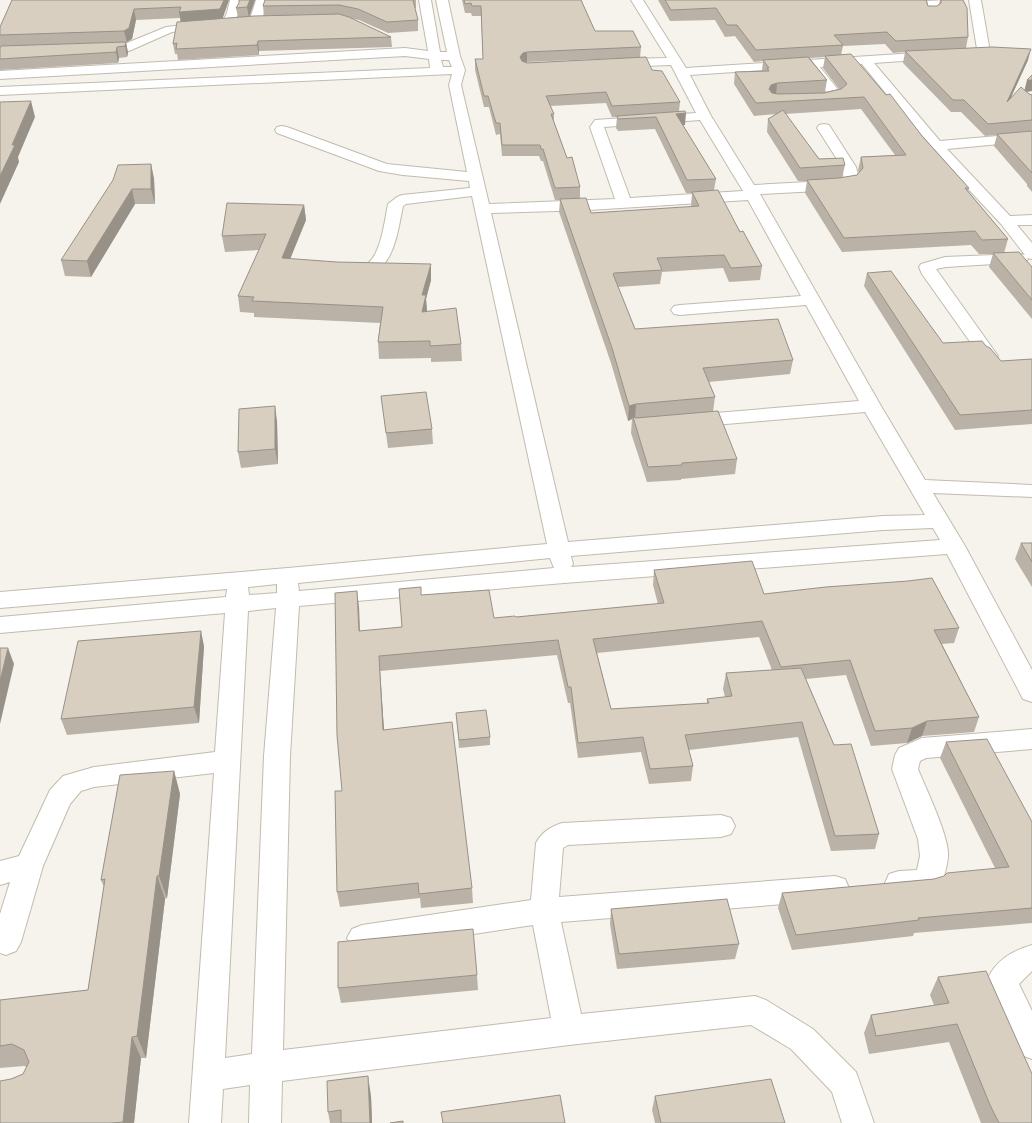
<svg xmlns="http://www.w3.org/2000/svg" width="1032" height="1123" font-family="'Roboto Condensed',sans-serif">
<rect width="100%" height="100%" fill="#f6f3ec"/>
<g fill="none" stroke-linecap="round" stroke-linejoin="round">
<g stroke="#c2bbae" stroke-width="2">
<path id="minor" d="M230,0H242L239,13L231,26H223L221,24L227,13Z
M256,0H268L261,22L259,24H251L249,22Z
M419,0H431L440,52H447L436,0H448L460,56L465,70L461,85L489,204L615,199L590,127L595,120L696,113L671,65L618,67L614,66L612,63L614,60L618,59L667,58L631,0H643L686,68L977,49L969,0H981L990,52L988,55L874,63L940,141L1032,133V141L947,149L1010,216L1032,215V225H1017L1032,243V259L1027,258L1028,259L1026,262L946,267L936,269L998,356L995,360L989,361L983,360L922,274L919,267L921,264L945,257L1020,254L1025,255L1001,224L931,149L862,64L820,67L843,96C836,105 819,104 809,102L807,99L809,96L828,94L807,67L690,75L711,116L754,185L844,180L842,167L817,128L819,125L824,124L829,125L856,167L859,180L854,187L837,190L760,194L881,406L925,480L1032,485V497L933,493L965,546L1032,670V702L1023,699L947,554L564,583L299,606L290,756L283,1050L551,1018L533,925L362,951L352,947L347,938L352,929L362,925L531,900L536,843C542,832 550,827 562,823L721,815L731,818L735,826L731,834L721,837L568,845L563,848L559,897L835,876L845,879L849,888L845,897L835,900L561,922L581,1014L755,996L766,1000L813,1029L856,1072L874,1123H842L832,1092L791,1049L751,1025L569,1045L282,1081L281,1123H249L250,1085L223,1089L221,1123H189L214,773L94,787L81,791L70,804L43,866L21,942L16,951L6,955L0,953V914L10,882L0,885V861L19,856L50,790L63,776L94,767L215,752L225,613L0,633V617L226,597L227,589L0,608V592L288,568L547,544L472,196L406,204L403,206C396,240 392,286 343,273L341,270L343,267C351,265 361,267 368,263C381,254 385,219 388,204L397,197L402,195L470,188L469,181L403,175L379,171L277,133L275,130L277,127L282,126L287,127L387,164L467,172L449,85L452,74L0,95V87L430,68L429,59L405,56L0,79V71L405,48L428,51ZM441,60H449L452,67H443ZM700,120L743,191L630,198L604,127ZM748,200L801,296L680,305L674,306L671,310L674,314L680,315L806,305L859,401L691,415L684,417L681,421L684,425L691,427L865,412L925,515L883,516L568,542L491,213L589,210ZM933,528L940,540L571,567L573,564L571,556L883,530ZM550,558L554,568L299,591L298,583ZM277,584V593L249,595L248,587ZM276,608L264,756L252,1054L225,1058L248,611Z
M948,0L946,2L937,5V14L935,16H927C924,13 924,5 927,1Z
M206,22L210,24L212,26L210,28L172,32L129,51L97,52L93,51L91,48L93,45L97,44L127,43L166,27Z
M1032,729V749L926,758L920,761L918,769C926,789 950,838 948,857C947,868 943,880 938,890C923,895 904,897 889,892L885,883L889,874L899,871L917,870L920,856L918,839L892,769L895,755L899,748L922,738Z
M1032,945V971L1019,984L1032,1011V1059L1021,1055L987,980C996,960 1012,951 1032,945Z"/>
</g>
<use href="#minor" fill="#fff" fill-rule="evenodd"/>
</g>
<path fill="#bab2a6" fill-rule="evenodd" d="M12,0H229L222,19L238,17L236,8L239,3V0H255L249,16H264L263,6L265,0H416V8H415L418,20V31L388,33L359,20L350,18L391,37L392,47L259,51V55L178,60L177,54H175L173,44L181,22L180,18L136,20L132,39L127,42L29,45L126,42L128,53L127,57L119,58L118,63L0,70V48L1,46H0V27Z
M462,0H581L595,31L641,47L640,58L652,70L680,102L679,111L685,125H683L716,179L714,190L762,266L760,280L729,282L723,268L662,272L660,284L618,287L635,329L793,360L790,374L709,382L715,397L713,412L737,459L735,474L681,479V480L647,482L631,433L632,419L628,421L611,363L559,212L560,200H555L543,161H541L539,156H502L500,134L496,135L489,107H484L475,70V59H483L481,16H472L471,13H465ZM624,58L527,63H526L527,62ZM606,103L612,117H617L616,128L618,131L655,129L686,193H692L691,205L692,207L591,213L580,198V187L567,158L554,122V114L550,106Z
M658,0H927L928,6H937L939,5L940,0H963L968,37L966,48L1028,60L1011,97L1024,90L1032,91L1026,92L1029,94L1032,95V192L1027,186V184L994,146L997,135L985,136L961,112H951L903,63L905,52L893,53L885,44L843,46L841,55L886,95L969,188L968,191L1008,239L1004,253L1032,267V319L989,267L993,254H979L971,245L842,252L805,193L807,181H798L767,132L768,119L776,114L754,116L734,84L735,72L762,71L763,61L754,62L735,36L725,37L715,20L670,21ZM825,57L823,68L839,89L825,92L827,80L810,58ZM861,109L895,155L861,157L858,170L859,173L857,175L842,178L845,165L819,159L785,114Z
M151,164L154,179L155,204H135L91,277L65,276L61,260Z
M304,205L306,220L290,259L431,280L426,299L427,311L461,344L462,361L431,362V358L379,359L378,342L380,323L254,317V313L240,312L238,296L259,250L225,252L222,236Z
M867,273L943,343L986,346L1001,361L1032,359V424L955,430L864,286Z
M381,396L432,429L433,444L388,448Z
M277,421L278,464L241,468L238,452Z
M1021,543H1032V587L1015,559Z
M654,570L764,594L959,628L954,643L942,644L979,717L974,732L922,736L907,743L871,746L846,675L806,679L834,745L879,834L875,849L831,851L798,737L689,750L693,766L691,781L649,784L641,752L578,758L570,703H568L557,655L380,671L384,730L472,888L473,903L421,908L420,898L340,907L337,892L342,791L359,607L360,631L402,627L421,595L494,618L516,617L658,604L653,585ZM759,637L772,670L726,673L723,689L725,697L707,699V703L611,709L597,653Z
M204,646L199,723L67,735L61,719Z
M456,713L490,737V745L459,748Z
M946,742L1032,822V923L914,933L913,936L792,950L778,908L782,893L934,879L995,868L940,758Z
M174,771L180,794L167,898L165,899L146,1058H141L134,1123H0L11,1079L23,1074L27,1067L24,1066L0,1068V1000L88,990L104,887L101,880Z
M611,909L739,944L735,959L617,969L610,924Z
M477,975L478,990L341,1003L338,988Z
M938,977L1032,1123H981L949,1042L869,1054L864,1033L871,1015L934,1005L930,995Z
M371,1096L372,1123H330L328,1112Z
M655,1096L785,1123H655L652,1110Z"/>
<path fill="#979187" d="M224,0H229L222,20L181,23L179,12Z
M250,0H255L249,18L247,7Z
M134,9L136,20L132,39L127,42L124,31Z
M258,41L259,51V55L257,45Z
M126,42L128,53L127,57L125,46Z
M117,47L119,58L118,63L116,52Z
M1031,49L1028,60L1004,113L1007,102Z
M527,52V62L523,64L520,57L523,53Z
M1027,80H1032V91L1024,92Z
M777,83L776,96L770,97L769,89L771,85Z
M31,101L35,117L18,157L19,162L0,204V176L12,145Z
M686,113L685,125L675,126L676,114Z
M151,164L154,179L155,204L151,189Z
M132,189L135,204L91,277L87,261Z
M304,205L306,220L284,274L282,258Z
M431,264V280L426,299L427,311L422,312V295Z
M636,404L635,419L633,417L632,419L628,421L629,406Z
M275,406L277,421L278,464L275,449Z
M357,591L359,607L360,646L359,631Z
M201,631L204,646L199,723L194,707Z
M8,648L14,664L0,724V681Z
M379,656L380,671L385,745L383,730Z
M927,721L922,736L907,743L912,728Z
M174,771L180,794L167,898L159,876Z
M157,876L165,899L146,1058L137,1036Z
M132,1037L141,1058L134,1123H123V1122Z
M368,1076L371,1096L372,1123H370Z"/>
<path fill="#d8cfc1" stroke="#979187" d="M12,0H224L220,9L179,12L181,7L134,9L129,28L124,31L0,35V27Z
M239,0H250L247,7L236,8L239,3Z
M265,0H413L418,20L387,22L358,9L339,5L263,6Z
M464,0H581L595,31H633L641,47L527,52L523,53L520,57L522,61L527,63L646,57L652,70L662,71L680,102L612,106L606,92L546,96L554,114H551L567,158L572,157L580,187L555,188L543,149H541L540,145H502L500,123H496L488,96H484L475,59H483L481,6H472L471,3L465,4Z
M665,0H926L928,6H937L941,3V0H963L967,8L968,37L896,41L887,32L834,35L843,45L756,50L737,25H727L716,8L671,10Z
M339,14L349,17L391,37L258,41L257,45L176,49L177,43L173,44L177,22L254,16Z
M126,42L125,46L117,47L116,52L0,59V48L1,46Z
M992,47L1031,49L1007,102L1021,87L1029,94L1032,95V120L988,124L964,100H953L905,51Z
M851,54L886,95L890,94L922,136L969,188H965L1008,239L982,240L975,231L844,238L807,180L839,178L857,175L863,168L861,157L906,155L864,97L756,103L735,72L769,71L767,68H769L763,60L808,57L827,80L777,83L771,85L769,89L772,93L778,94L824,93L841,89L847,84L825,56Z
M1032,75V80H1027Z
M31,101L12,145H15L0,176V102Z
M783,110L819,159L843,158L845,165L800,168L768,119Z
M685,111L686,113L676,114L716,179L687,180L656,117L618,119L617,116Z
M1032,131V173L997,134Z
M151,164V189H132L87,261L61,260L113,180L118,165Z
M718,190L740,232L743,231L762,266L731,268L724,255L657,258L662,270L614,273L613,274L635,329L778,319L793,360L703,368L715,397L636,404L629,406L612,348L560,199L586,198L591,213L699,206L692,192Z
M227,203L304,205L282,258L337,262L431,264L422,295H426L422,312L456,308L461,344L430,346V341L378,342L383,307L252,301L254,297L238,296L266,234L222,236Z
M1019,252L1032,267V300L993,253Z
M891,271L943,343L982,341L986,346L990,348L1001,361L1032,359V410L960,415L867,273Z
M426,392L432,429L386,433L381,396Z
M275,406V449L238,452L239,409Z
M718,411L737,459L682,463V465L648,467L633,417L636,418Z
M1021,543H1032V562Z
M752,561L764,594L826,587L908,581L932,578L959,628L934,630L979,717L927,721L912,728L875,731L850,660L781,667L762,621L593,639L611,709L709,703L707,699L732,696L726,673L801,668L834,745L851,744L879,834L835,836L802,722L685,735L693,766L650,769L643,737L578,743L571,687H568L558,640L379,656L383,730L452,722L472,888L419,894L418,883L337,892L335,791H342L337,735L335,593L357,591L359,631L402,627L399,589L421,587V595L489,590L494,618L515,616L516,617L664,603L654,570Z
M201,631L194,707L61,719L78,641Z
M0,648H8L0,681Z
M486,710L490,737L459,740L456,713Z
M987,739L1032,822V908L918,918L919,920L796,935L782,893L934,879L944,876L947,873L1009,867L946,742Z
M174,771L159,876H157L137,1036L132,1037L123,1122L111,1123H0V1081L11,1079L23,1074L29,1062L24,1050L12,1044L0,1046V1000L88,990L105,879L101,880L120,775Z
M727,899L739,944L619,954L611,909Z
M473,929L477,975L338,988V942Z
M986,971L1032,1074V1123H999L990,1105L957,1024L876,1036L871,1015L949,1003L938,977Z
M368,1076L370,1123H341V1110L328,1112L327,1081Z
M771,1079L785,1123H661L655,1096Z
M560,1095L565,1123H443L441,1112Z
M403,1121V1123H390Z"/>
</svg>
